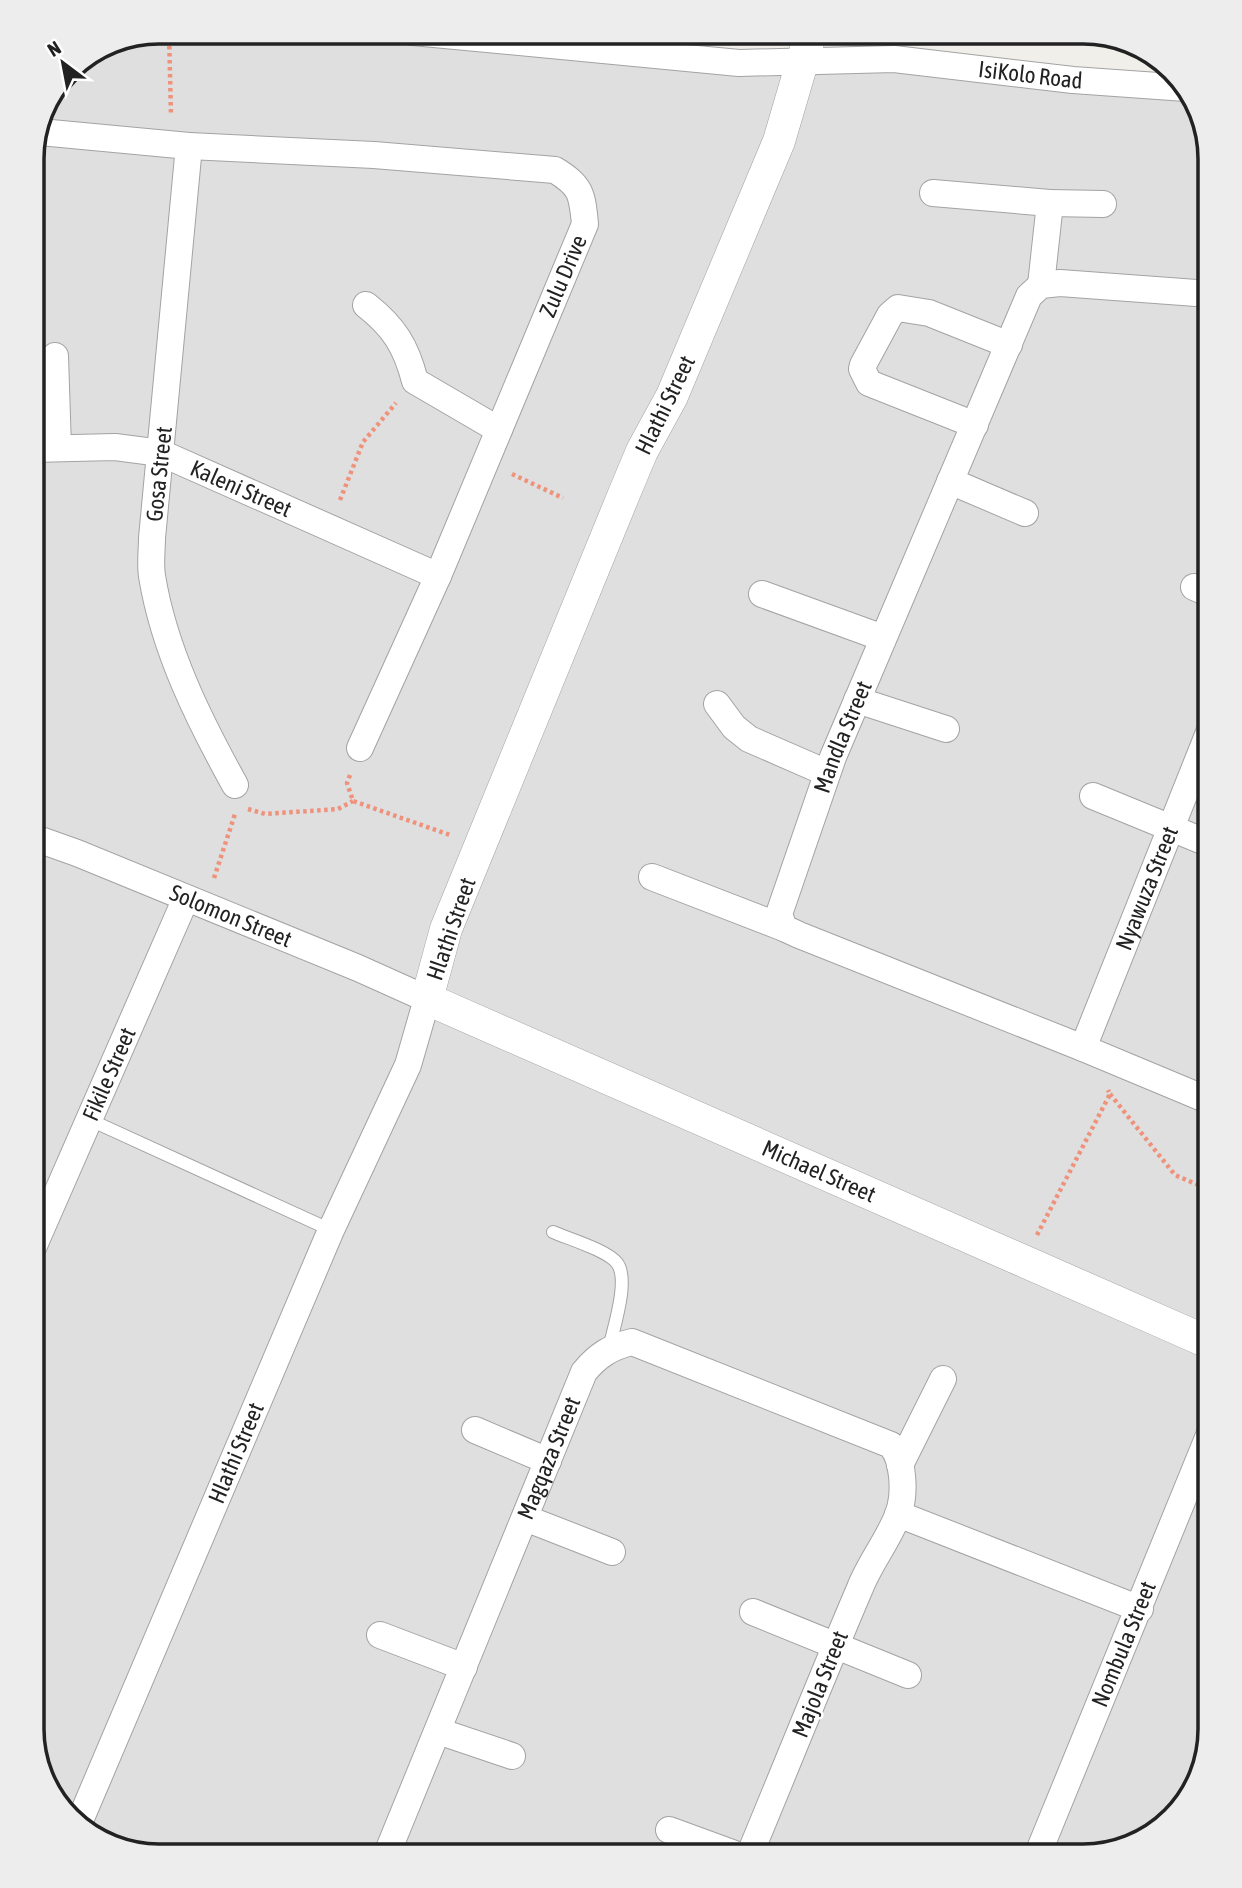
<svg xmlns="http://www.w3.org/2000/svg" width="1242" height="1888" font-family="'Asap Condensed',sans-serif">
<rect width="100%" height="100%" fill="#f1efe9"/>
<path fill="#dfdfdf" d="M159,32H441L1194,96L1210,159V1729L1193,1793L1146,1840L1083,1856H151L95,1839L48,1792L32,1729V151L69,69L111,41Z"/>
<g fill="none" stroke-linecap="round" stroke-linejoin="round">
<g stroke="#a3a3a3" stroke-width="14">
<path id="service" d="M88,1119L331,1230
M553,1232C569,1239 607,1250 617,1263C630,1280 613,1329 609,1349
M1188,1489L1210,1498"/>
</g>
<g stroke="#a3a3a3" stroke-width="28">
<g id="minor">
<path id="s1" d="M413,32L739,63L894,59L1073,80L1186,88"/>
<path d="M40,132L189,146L374,155L555,170C581,186 582,193 585,224L438,576L360,748"/>
<path d="M189,146L152,538C152,550 150,564 152,576C164,650 199,720 235,785"/>
<path d="M933,193L1050,203L1041,285"/>
<path d="M1050,203L1103,204"/>
<path d="M366,305C394,327 406,346 415,381L499,430"/>
<path d="M55,356L58,448"/>
<path d="M975,425L869,383L862,369L863,365L890,315L898,308L929,313L1009,345"/>
<path id="s2" d="M32,449L115,447L161,453L438,576"/>
<path d="M950,481L1025,513"/>
<path d="M1194,587L1210,594"/>
<path d="M762,594L883,638"/>
<path d="M857,700L946,729"/>
<path d="M717,704L734,727L749,739L827,773"/>
<path d="M1093,796L1210,844"/>
<path id="s3" d="M32,837L77,853L358,968L427,999L408,1065L331,1230L79,1823"/>
<path d="M652,877L784,928"/>
<path id="s4" d="M1083,1048L1210,730"/>
<path id="s5" d="M1210,1101L1083,1048L799,935L784,928L779,914L833,757L1029,296L1041,285L1060,283L1210,294"/>
<path id="s6" d="M32,1250L186,898"/>
<path d="M475,1430L548,1461"/>
<path d="M900,1465L943,1379"/>
<path d="M898,1514L1140,1609"/>
<path d="M525,1518L612,1552"/>
<path d="M753,1612L908,1675"/>
<path d="M380,1635L464,1667"/>
<path d="M438,1731L512,1756"/>
<path d="M669,1830L740,1856"/>
<path id="s7" d="M386,1856L584,1372C598,1355 611,1347 632,1342L891,1445C904,1460 905,1493 899,1512C890,1538 870,1562 860,1588C822,1677 786,1767 749,1856"/>
<path id="s8" d="M1037,1856L1210,1433"/>
</g>
</g>
<g stroke="#a3a3a3" stroke-width="33">
<g id="tertiary">
<path id="s9" d="M811,32L779,141L672,396L642,451L624,494L446,929L427,999L1210,1343"/>
</g>
</g>
<path stroke="#ef927c" stroke-width="4.5" stroke-dasharray="3.5 3.5" stroke-linecap="butt" d="M169,32L171,116
M512,474L563,498
M340,500L363,442L396,403
M350,775L347,783L353,801L450,835
M248,809L265,814L338,809L353,801
M214,878L235,814
M1110,1094L1175,1175L1210,1190
M1037,1235L1110,1094L1108,1090"/>
<use href="#service" stroke="#fff" stroke-width="12"/>
<use href="#minor" stroke="#fff" stroke-width="26"/>
<use href="#tertiary" stroke="#fff" stroke-width="32"/>
</g>
<g text-anchor="middle" dominant-baseline="central" stroke-width="5" stroke-linejoin="round" paint-order="stroke">
<g font-size="23" fill="#222" stroke="#fff">
<text stroke="none"><textPath href="#s1" startOffset="620">IsiKolo Road</textPath></text>
<text transform="translate(563 276) rotate(-67)">Zulu Drive</text>
<text transform="translate(665 405) rotate(-64)">Hlathi Street</text>
<text transform="translate(159 474) rotate(-84)">Gosa Street</text>
<text stroke="none"><textPath href="#s2" startOffset="217">Kaleni Street</textPath></text>
<text stroke="none"><textPath href="#s5" startOffset="663">Mandla Street</textPath></text>
<text stroke="none"><textPath href="#s4" startOffset="172">Nyawuza Street</textPath></text>
<text stroke="none"><textPath href="#s3" startOffset="214">Solomon Street</textPath></text>
<text transform="translate(451 929) rotate(-71)">Hlathi Street</text>
<text stroke="none"><textPath href="#s6" startOffset="192">Fikile Street</textPath></text>
<text stroke="none"><textPath href="#s9" startOffset="1470">Michael Street</textPath></text>
<text transform="translate(236 1453) rotate(-67)">Hlathi Street</text>
<text stroke="none"><textPath href="#s7" startOffset="430">Magqaza Street</textPath></text>
<text stroke="none"><textPath href="#s8" startOffset="229">Nombula Street</textPath></text>
<text transform="translate(820 1684) rotate(-68)">Majola Street</text>
</g>
</g>
<path d="M0 0H1242V1888H0ZM159 44H1083A115 115 0 0 1 1198 159V1729A115 115 0 0 1 1083 1844H159A115 115 0 0 1 44 1729V159A115 115 0 0 1 159 44Z" fill="#ededed" fill-rule="evenodd"/>
<path fill="none" stroke="#222" stroke-width="3.5" d="M159 44H1083A115 115 0 0 1 1198 159V1729A115 115 0 0 1 1083 1844H159A115 115 0 0 1 44 1729V159A115 115 0 0 1 159 44Z"/>
<g transform="translate(63 63) rotate(328)" stroke="#ffffff" stroke-width="5" paint-order="stroke">
<path d="M0-5L12 26L0 18L-12 26Z" fill="#222222"/>
<text y="-10" font-size="19" font-weight="bold" text-anchor="middle" fill="#222222">N</text>
</g>
</svg>
